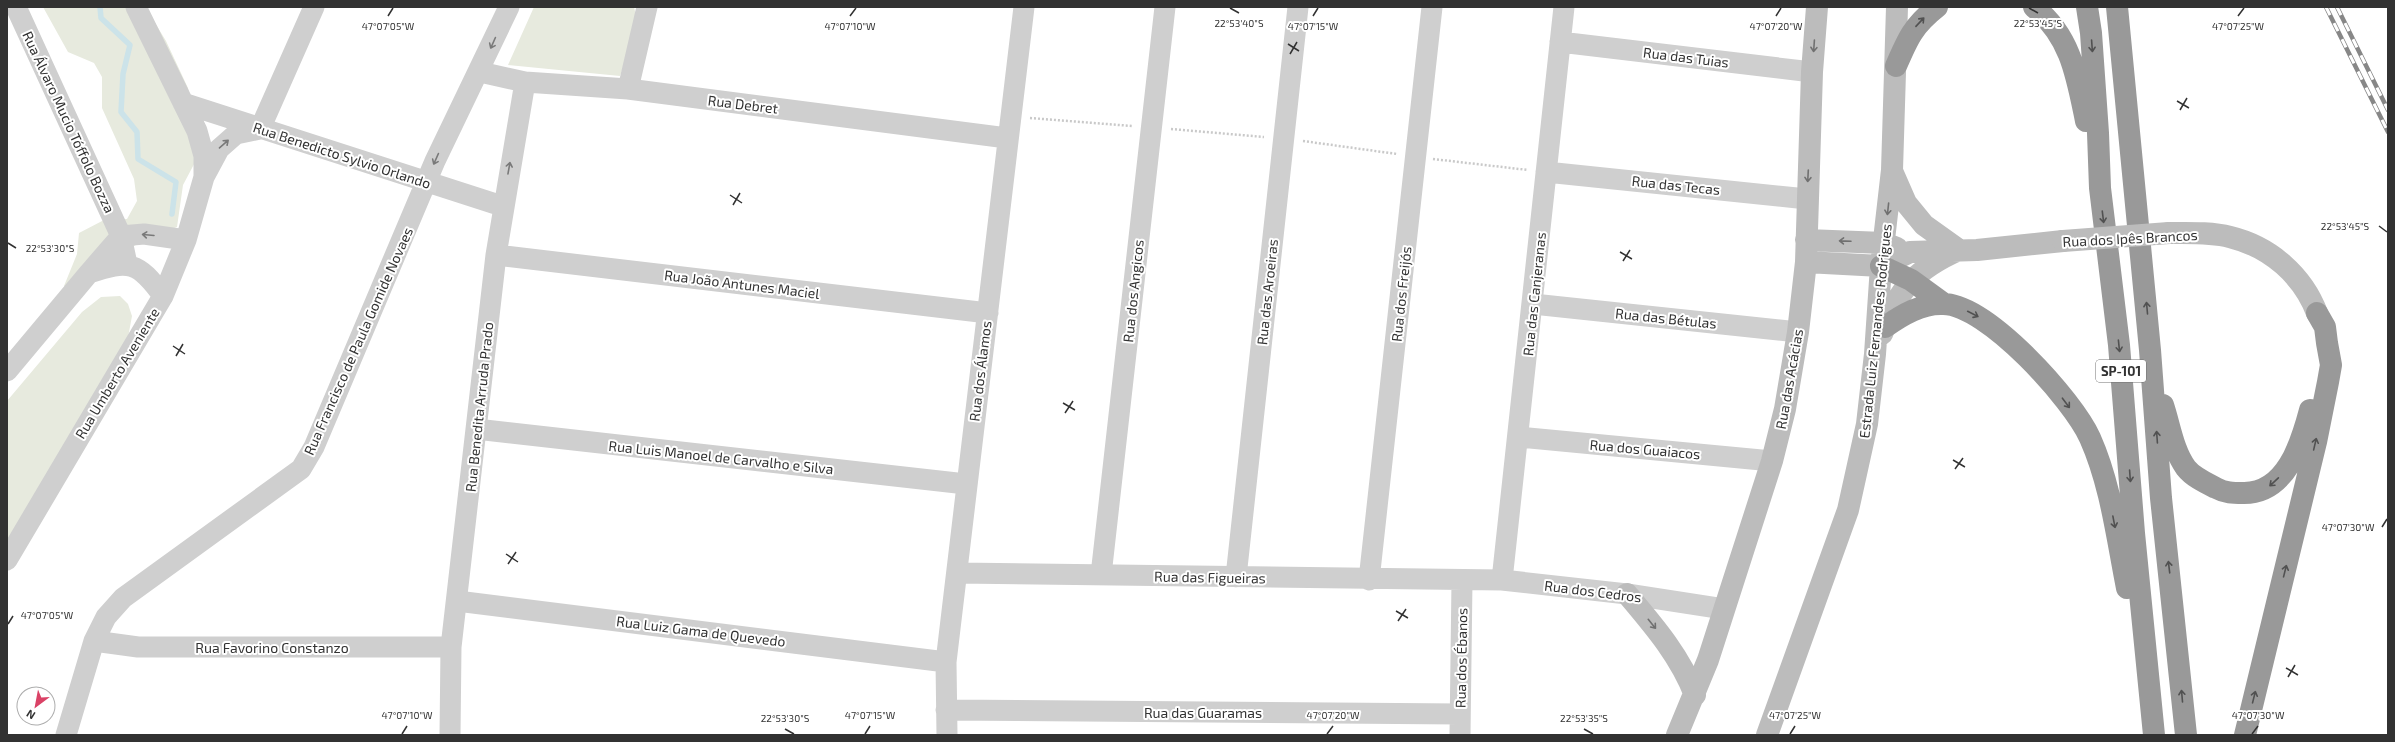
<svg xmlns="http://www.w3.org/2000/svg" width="2395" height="742" font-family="'Exo 2',sans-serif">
<rect width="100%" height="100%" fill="#fff"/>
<path fill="#e7eade" d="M43,7L146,8L166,41L188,88L201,151L183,185L177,227L145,239L68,289L64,286L77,254L79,233L104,220L127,219L137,201L134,179L102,108V77L94,63L68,52Z
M534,7H634L638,24L620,76L508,65Z
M120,296L128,304L132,316L119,386L17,541L7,573V401L82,312L101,297Z"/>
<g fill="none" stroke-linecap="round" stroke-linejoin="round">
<path stroke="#cce3e9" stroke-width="5.5" d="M100,7L101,18L130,45L123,74L121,112L137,132L138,159L176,182L172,214"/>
<path stroke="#c9c9c9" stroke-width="2.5" stroke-dasharray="2 2" stroke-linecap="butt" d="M1030,118L1132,126
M1171,129L1264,137
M1303,141L1397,154
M1433,159L1528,170"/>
<path stroke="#cfcfcf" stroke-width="21" d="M16,7L121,236L127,264
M136,7L197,131L204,156V177
M1560,42L1812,72
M480,72L525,82L628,89L1007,138
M628,89L647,7
M183,103L502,206
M1546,172L1807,199
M496,255L988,313
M163,296C138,261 129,260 89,273L121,236L144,234L186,240
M1533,304L1798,332
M7,371L89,273
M476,429L966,484
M1518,437L1772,461
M7,560L163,296L186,240L204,177L219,149L236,134L260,129L314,7
M957,573L1502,580L1627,594L1724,609
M1101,575L1165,7
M1236,577L1298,7
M1369,580L1432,7
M1502,580L1564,7
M457,601L946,662
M94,641L138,647H451
M946,710L1460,714
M66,735L94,641L106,617L123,598L301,469L314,447L435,161L509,7
M450,735L451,647L496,255L525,82
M947,735L946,662L1024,7
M1460,735L1462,581"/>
<path stroke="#bcbcbc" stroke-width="22" d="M2169,233C2189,233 2211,232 2230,237C2271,247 2303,276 2317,313
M1806,240L1884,243L1897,248
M1806,262L1881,266L1910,252L1977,250L2063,241
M1882,334C1898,289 1916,269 1959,250L1924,225L1906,203L1892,171
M1627,594C1654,626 1680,656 1695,695
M1677,735L1708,660L1772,461L1785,409L1798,332L1806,262L1812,72L1817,7
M1767,735L1848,510L1867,424L1875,354L1881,266L1892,170L1897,7"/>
<path stroke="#999" stroke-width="22" d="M2034,7C2071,36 2077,77 2086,121
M2087,7L2091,33L2098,133L2100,188L2119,345L2134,533L2154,735
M2117,7L2150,350L2161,498L2186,735
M1896,66C1908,38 1913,26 1937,7
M1881,266L1911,280L1944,304
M1885,327C1902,315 1922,303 1943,304C1987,304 2073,400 2090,438C2111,485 2117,538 2127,588
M2163,405C2170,426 2173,450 2186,468C2193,477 2206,483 2216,488C2225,493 2233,493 2243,493C2286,494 2301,444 2310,410
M2245,735L2316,442L2328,382L2331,365L2327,343L2325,327L2317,313"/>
<g stroke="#878787" stroke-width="4.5">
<path id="rail" d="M2326,7L2388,132
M2337,7L2388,110"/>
</g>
<use href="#rail" stroke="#fff" stroke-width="3" stroke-dasharray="9" stroke-linecap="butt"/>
<path stroke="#bcbcbc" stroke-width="22" d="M2063,241L2169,233"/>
</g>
<defs><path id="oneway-shaft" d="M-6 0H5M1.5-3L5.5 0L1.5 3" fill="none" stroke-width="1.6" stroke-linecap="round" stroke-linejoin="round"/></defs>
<g stroke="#515151">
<use href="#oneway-shaft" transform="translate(1920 22) rotate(-47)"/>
<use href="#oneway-shaft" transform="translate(2092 46) rotate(86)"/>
<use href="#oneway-shaft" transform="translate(2103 217) rotate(83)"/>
<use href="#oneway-shaft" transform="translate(2147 308) rotate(-95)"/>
<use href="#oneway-shaft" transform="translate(1973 314) rotate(27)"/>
<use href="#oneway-shaft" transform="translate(2119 346) rotate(84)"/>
<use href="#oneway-shaft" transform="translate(2066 403) rotate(53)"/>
<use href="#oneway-shaft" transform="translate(2157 437) rotate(-94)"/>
<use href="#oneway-shaft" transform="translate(2315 444) rotate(-77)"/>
<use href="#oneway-shaft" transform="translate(2130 476) rotate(86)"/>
<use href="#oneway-shaft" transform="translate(2274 482) rotate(137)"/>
<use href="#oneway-shaft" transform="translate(2114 522) rotate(79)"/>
<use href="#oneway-shaft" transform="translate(2169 567) rotate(-97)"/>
<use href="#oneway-shaft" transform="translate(2285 571) rotate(-76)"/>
<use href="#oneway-shaft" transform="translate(2182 696) rotate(-95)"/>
<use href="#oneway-shaft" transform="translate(2254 697) rotate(-76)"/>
</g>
<g stroke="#797979">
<use href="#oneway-shaft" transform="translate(493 43) rotate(114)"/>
<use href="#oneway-shaft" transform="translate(224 144) rotate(-41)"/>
<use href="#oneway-shaft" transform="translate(436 159) rotate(114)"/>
<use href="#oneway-shaft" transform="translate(509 168) rotate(-80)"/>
<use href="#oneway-shaft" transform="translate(148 235) rotate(-175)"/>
</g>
<g stroke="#707070">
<use href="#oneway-shaft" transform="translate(1814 46) rotate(94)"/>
<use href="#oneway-shaft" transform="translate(1808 176) rotate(93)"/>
<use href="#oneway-shaft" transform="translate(1888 209) rotate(96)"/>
<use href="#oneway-shaft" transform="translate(1845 241) rotate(-178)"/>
<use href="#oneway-shaft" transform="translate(1652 624) rotate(51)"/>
</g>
<path fill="none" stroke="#323232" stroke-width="1.5" d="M1230,8L1239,13M2029,8L2038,13M388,16L393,8M850,16L856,8M1313,16L1318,8M1776,16L1781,8M2238,16L2244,8M1288,44L1299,51M1290,54L1297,42M2177,101L2189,108M2180,110L2187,98M730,195L742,203M733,205L740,193M2379,226L2387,232M8,243L16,248M1620,252L1632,259M1623,261L1630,250M173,346L185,354M176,356L183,344M1063,403L1075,410M1065,413L1073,401M1953,460L1965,467M1955,469L1963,458M2382,527L2387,519M506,554L518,562M508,564L516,552M1396,611L1408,618M1398,621L1406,609M8,624L13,616M2286,668L2298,675M2288,677L2295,665M785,729L794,734M1584,729L1593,734M402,734L407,726M865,734L870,726M1327,734L1333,726M1790,734L1795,726M2252,734L2258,726"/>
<g text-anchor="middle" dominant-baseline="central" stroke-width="4" stroke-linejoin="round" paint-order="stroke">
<rect fill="#fff" stroke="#707070" stroke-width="1" x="2096" y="360" width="50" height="22" rx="3"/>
<g font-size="13" font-weight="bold" fill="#323232">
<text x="2121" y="371">SP-101</text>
</g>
<g font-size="14" fill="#323232" stroke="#fff">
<text transform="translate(1686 57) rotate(7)">Rua das Tuias</text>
<text transform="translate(743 104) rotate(7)">Rua Debret</text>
<text transform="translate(69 122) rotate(65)">Rua Álvaro Mucio Tóffolo Bozza</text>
<text transform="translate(342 155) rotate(18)">Rua Benedicto Sylvio Orlando</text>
<text transform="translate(1676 185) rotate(6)">Rua das Tecas</text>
<text transform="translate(2130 238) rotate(-3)">Rua dos Ipês Brancos</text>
<text transform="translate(742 284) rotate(7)">Rua João Antunes Maciel</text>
<text transform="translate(1133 291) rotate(-84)">Rua dos Angicos</text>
<text transform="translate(1267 292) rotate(-84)">Rua das Aroeiras</text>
<text transform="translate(1401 294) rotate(-84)">Rua dos Freijós</text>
<text transform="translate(1534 294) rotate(-84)">Rua das Canjeranas</text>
<text transform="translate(1666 318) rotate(6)">Rua das Bétulas</text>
<text transform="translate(1875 331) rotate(-84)">Estrada Luiz Fernandes Rodrigues</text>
<text transform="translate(358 341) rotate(-66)">Rua Francisco de Paula Gomide Novaes</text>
<text transform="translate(980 371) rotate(-83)">Rua dos Álamos</text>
<text transform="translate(117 373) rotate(-59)">Rua Umberto Aveniente</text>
<text transform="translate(1789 379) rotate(-80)">Rua das Acácias</text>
<text transform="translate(479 407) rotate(-84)">Rua Benedita Arruda Prado</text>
<text transform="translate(1645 449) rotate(5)">Rua dos Guaiacos</text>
<text transform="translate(721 457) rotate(6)">Rua Luis Manoel de Carvalho e Silva</text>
<text transform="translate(1210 577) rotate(1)">Rua das Figueiras</text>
<text transform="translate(1593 591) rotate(7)">Rua dos Cedros</text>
<text transform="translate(701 631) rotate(7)">Rua Luiz Gama de Quevedo</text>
<text x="272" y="647">Rua Favorino Constanzo</text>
<text transform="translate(1461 658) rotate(-89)">Rua dos Ébanos</text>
<text x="1203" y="712">Rua das Guaramas</text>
</g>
</g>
<g font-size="10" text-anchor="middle" fill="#323232" stroke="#fff" stroke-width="4" stroke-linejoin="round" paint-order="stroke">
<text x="2038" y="27">22°53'45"S</text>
<text x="1239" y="27">22°53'40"S</text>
<text x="388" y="30">47°07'05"W</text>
<text x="850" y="30">47°07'10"W</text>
<text x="1313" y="30">47°07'15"W</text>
<text x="1776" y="30">47°07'20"W</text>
<text x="2238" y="30">47°07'25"W</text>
<text x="2345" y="230">22°53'45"S</text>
<text x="50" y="252">22°53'30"S</text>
<text x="2348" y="531">47°07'30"W</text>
<text x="47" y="619">47°07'05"W</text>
<text x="407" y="719">47°07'10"W</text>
<text x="870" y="719">47°07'15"W</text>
<text x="1333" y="719">47°07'20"W</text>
<text x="1795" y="719">47°07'25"W</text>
<text x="2258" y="719">47°07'30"W</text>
<text x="785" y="722">22°53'30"S</text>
<text x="1584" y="722">22°53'35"S</text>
</g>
<rect width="2395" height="742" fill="none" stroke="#323232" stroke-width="16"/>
<g transform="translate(36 706) rotate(212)"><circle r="19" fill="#ffffff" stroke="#adadad"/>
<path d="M0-3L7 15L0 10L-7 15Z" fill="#da4266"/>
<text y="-6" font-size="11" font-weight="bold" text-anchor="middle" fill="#323232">N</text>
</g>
</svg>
